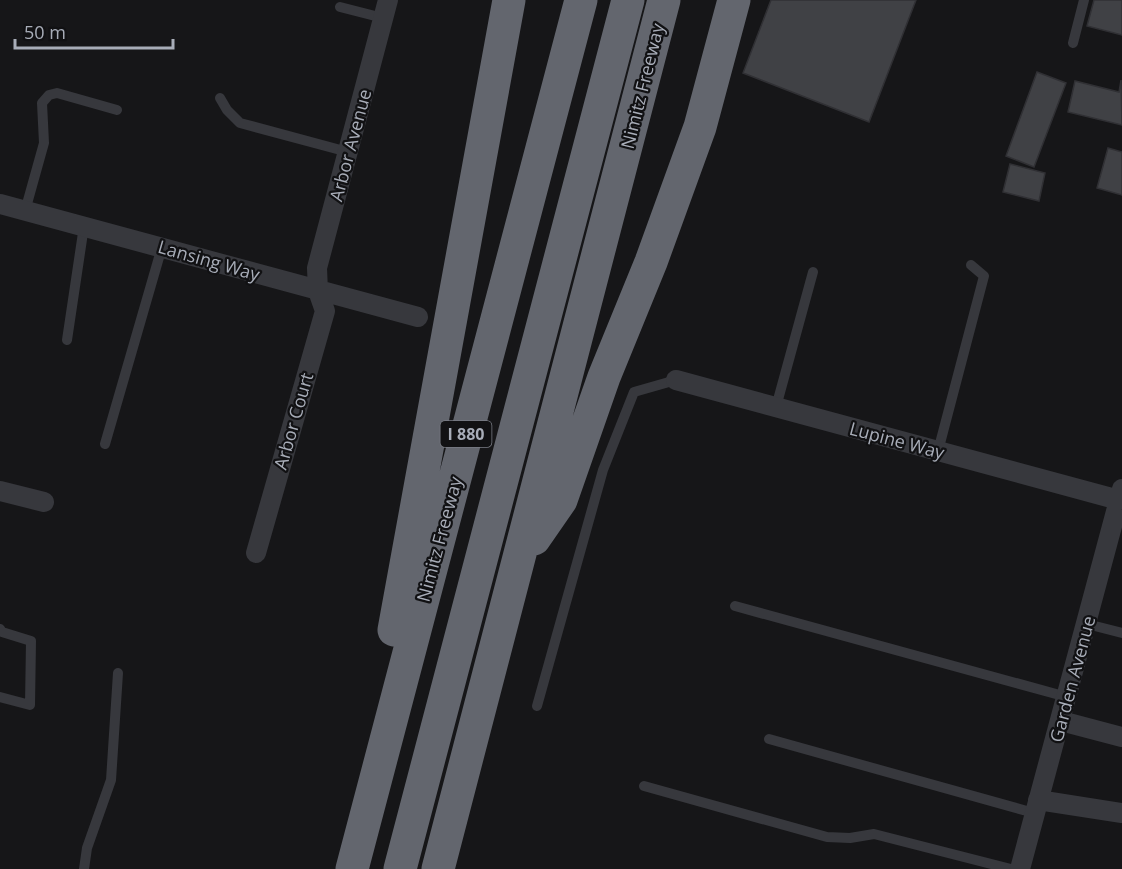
<svg xmlns="http://www.w3.org/2000/svg" width="1122" height="869" font-family="'Open Sans',sans-serif">
<rect width="100%" height="100%" fill="#161618"/>
<path fill="#404145" stroke="#303034" stroke-width="1.5" d="M771,0H916L869,122L743,73Z
M1094,0H1122V35L1087,26Z
M1037,72L1066,83L1034,167L1006,156Z
M1121,80L1122,125L1068,112L1075,81L1119,92Z
M1108,148L1122,152V195L1097,188Z
M1010,164L1045,173L1039,201L1003,192Z"/>
<g fill="none" stroke-linecap="round" stroke-linejoin="round">
<path stroke="#37383d" stroke-width="10" d="M340,7L383,18
M1073,43L1084,0
M220,98L227,110L240,123L348,152
M25,211L44,143L42,103L49,95L57,93L117,110
M67,340L84,226
M776,407L813,272
M105,444L162,247
M938,451L984,276L971,265
M735,606L1067,697
M1087,624L1122,633
M0,629L2,632L31,641L30,705L0,697
M537,706L603,470L634,392L676,380
M769,739L1034,813
M644,786L827,837L850,838L874,834L1011,869
M84,869L87,848L111,780L118,673"/>
<path stroke="#37383d" stroke-width="20" d="M0,204L418,317
M676,380L1119,500
M0,491L44,502
M256,553L325,311L318,291L317,268L388,0
M1061,721L1122,737
M1038,800L1122,813
M1020,869L1122,489"/>
<path stroke="#63666e" stroke-width="33" d="M534,539L561,500L604,377L651,262L700,127L734,0
M394,630L509,0
M352,869L581,0
M400,869L628,0
M438,869L664,0"/>
</g>
<g text-anchor="middle" dominant-baseline="central" stroke-width="4.5" stroke-linejoin="round" paint-order="stroke">
<rect fill="#111113" stroke="#7b7e86" stroke-width="1.5" x="440.5" y="421" width="51" height="26" rx="4.5"/>
<g font-size="16" font-weight="bold" fill="#a8adb8">
<text x="466" y="434">I 880</text>
</g>
<g font-size="18" fill="#a8adb8" stroke="#111113">
<text transform="translate(642 86) rotate(-76)">Nimitz Freeway</text>
<text transform="translate(350 145) rotate(-75)">Arbor Avenue</text>
<text transform="translate(209 260) rotate(16)">Lansing Way</text>
<text transform="translate(293 421) rotate(-74)">Arbor Court</text>
<text transform="translate(897 440) rotate(15)">Lupine Way</text>
<text transform="translate(439 539) rotate(-75)">Nimitz Freeway</text>
<text transform="translate(1072 679) rotate(-75)">Garden Avenue</text>
</g>
</g>
<path d="M15 39v9h158v-9" fill="none" stroke="#a8adb8" stroke-width="3"/>
<text x="24" y="39" font-size="18" fill="#a8adb8" stroke="#111113" stroke-width="4.5" paint-order="stroke">50 m</text>
</svg>
